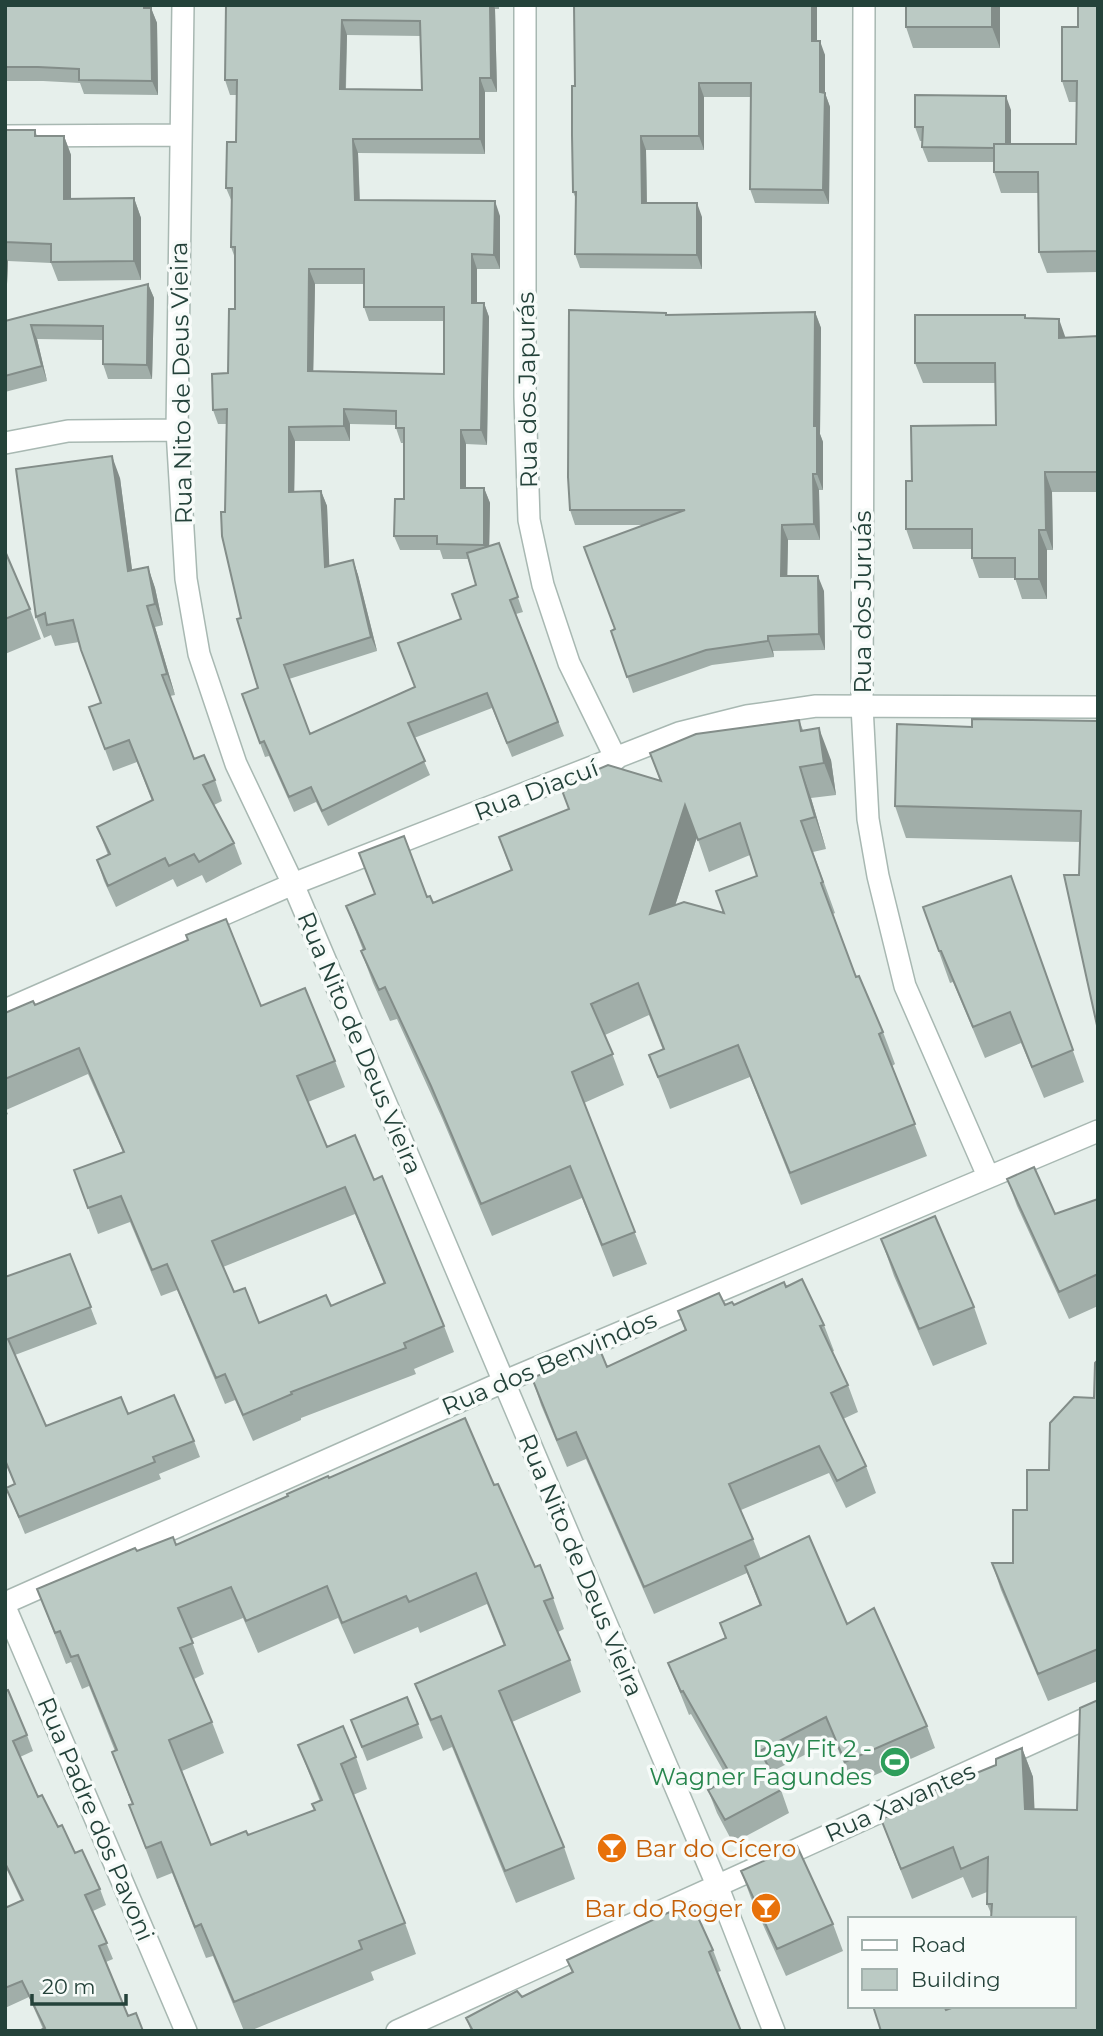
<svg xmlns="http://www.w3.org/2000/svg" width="1103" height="2036" font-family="Montserrat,sans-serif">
<rect width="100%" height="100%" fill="#e6efeb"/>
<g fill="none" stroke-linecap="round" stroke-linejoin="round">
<g stroke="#a8b8b2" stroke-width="24">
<path id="minor" d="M183,5L177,430L186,579L199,654L236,764L293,884L717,1885L774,2031
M525,5V397L529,520L543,585L569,663L616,759
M864,5L862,706L868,819L878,876L905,986L988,1176
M5,136L181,135
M5,443L68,431L177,430
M5,1010L293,884L679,733L747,716L816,706L1098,707
M5,1603L503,1382L1098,1131
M5,1607L186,2031
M397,2031L1098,1713"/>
</g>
<use href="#minor" stroke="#fff" stroke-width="21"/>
</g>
<path fill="#a1aea9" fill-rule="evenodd" d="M5,5H150V8H151L157,23L158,95L84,94L80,83L43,81H5Z
M226,5H499V9H495L497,92H485V154L358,153L360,200L500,216V269H477V303H484L489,317L487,445L466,444V488H484L490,503L489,546L499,543L523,612L516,614L564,736L512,757L492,708L414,738L430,775L328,826L316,802L294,812L269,756L265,757L242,694L258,688L241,618L225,512L226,424H218L213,410L228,373L235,309V258L231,247L232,202L226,188L236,142V95H230L225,80ZM347,35L421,36L422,90L346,89ZM315,284H364V307L369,321H444V374L313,371ZM350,424L396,425V428L401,443H404V499L394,536L400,550H440L443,559H468L476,585L461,619L414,687L310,734L289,679L377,651L358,575L353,560L329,566L327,506L321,491L294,492L295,441H350Z
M817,5V41L825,55V93L830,107L829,204L755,203L750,189L751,97H704V150H646L647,203L702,217V269L580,268L575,254L576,199L573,192L575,86Z
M1000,5V48H913L906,27Z
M1098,5V272L1047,273L1039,252L1038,193H1001L994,172V162H928L922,147V141H920L915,127L1011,110V144H1076L1077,102H1069L1062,81L1078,27Z
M5,130H35L37,136H64L71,155V199L134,198L141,218V280L58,281L51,263L8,261L7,284H5Z
M148,284L154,298L152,379H108L103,364V340L37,339L47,381L5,392V321Z
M815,312L821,328L820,434L823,442V490H819L820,540H788L787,576L824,591L825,650L773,651L774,657L712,665L633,693L611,631L615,629L642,525H575L570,510L667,315Z
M1027,318L1066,338L1098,336V534L1097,492H1052L1053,550H1047V599H1022L1015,578H979L972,558V549H913L906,529L912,481L996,425L995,383H923L915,363Z
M120,478L132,570L148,567L155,588L163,625L155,627L175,695L170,696L194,759L215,780L222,801L214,805L234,843L242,864L206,883L202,875L177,887L173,879L116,907L104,881L97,860L108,855L97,827L152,801L137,762L113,771L89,707L101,703L79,642L55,646L51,635L44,638L36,617Z
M5,551L30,609L41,639L5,654Z
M799,720L803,730L831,760L836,795L811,798L826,849L813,852L835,913L833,914L856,977L883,1032L895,1064L892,1066L927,1156L801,1205L750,1077L670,1109L649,1055L663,1050L649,1015L605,1035L624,1085L584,1103L647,1264L613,1277L582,1198L492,1236L442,1118L397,1019L390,1021L373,983L361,951L363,950L346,906L374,894L427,897L433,903L511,871L499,837L569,809L563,793L660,781L650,753ZM697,837L709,872L750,855L757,876L724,913L675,906Z
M1098,721L1079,875L1080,842L906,838L895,806L972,727Z
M1011,876L1084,1082L1044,1098L1021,1043L985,1058L953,982L950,983L923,907Z
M35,1005L261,1006L335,1061L345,1087L308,1102L327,1147L374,1180L444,1326L454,1352L414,1369L416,1374L301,1418V1420L253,1441L235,1400L225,1404L177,1290L161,1296L130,1222L98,1234L74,1170L123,1152L88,1074L6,1110L8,1114L5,1116V1013ZM355,1214L384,1284L331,1306L259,1323L234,1292L223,1267Z
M1007,1179L1055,1214L1098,1199V1306L1069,1319L1017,1206Z
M881,1239L974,1307L987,1344L933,1366L894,1276Z
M70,1254L97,1324L15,1355L46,1426L128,1414L194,1441L200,1457L159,1474L161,1479L25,1534L6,1488L15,1485L5,1462V1277Z
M786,1287L824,1325L834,1351L832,1352L848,1385L858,1412L843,1419L866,1466L876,1493L846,1508L829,1473L741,1510L753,1539L761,1559L847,1624L927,1726L935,1748L853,1785L834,1740L771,1772L781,1790L789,1813L733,1843L717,1813L708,1790L728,1779L691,1714L689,1715L668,1663L725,1638L720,1623L760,1606L747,1573L654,1614L586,1459L567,1467L541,1405L532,1378L607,1367L685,1330L678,1311L734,1305Z
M1098,1360V1681L1048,1701L1001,1590L992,1563H1013L1027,1510L1049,1470L1094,1398Z
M329,1478L494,1485L535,1567L553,1598L564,1629L558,1632L570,1660L581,1692L512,1722L564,1847L575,1879L516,1903L452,1747L443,1751L427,1715L415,1684L504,1646L487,1604L420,1633L418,1627L354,1654L338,1618L258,1653L243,1618L191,1639L204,1674L194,1679L212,1722L224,1753L182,1771L211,1845L248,1835L314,1810L320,1801L298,1745L356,1757L367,1789L353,1795L405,1923L416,1954L371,1972L374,1980L250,2031H244L213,1956L206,1958L172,1873L157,1879L129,1805L132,1804L112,1752L115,1751L89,1686L82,1689L71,1662L66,1664L37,1589L137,1551L176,1545Z
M5,1691L27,1735L33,1751L20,1757L38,1797L100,1889L106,1905L93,1911L113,1959L106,1962L128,2016L43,2029L29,1997L5,2008V1908L21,1900L6,1868L5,1869Z
M351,1720L418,1724L423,1738L367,1761Z
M1022,1748L1033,1777L1034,1809L1077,1810L1098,2031L873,2006H945L947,2010L1073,2006L992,1916L987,1904V1892L972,1898L963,1877L912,1899L892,1849L881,1819L932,1798L996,1765Z
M741,1871L833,1924L843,1951L786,1976L751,1898Z
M713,1950L721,1971L718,1972L741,2031H471L466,2018L522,1997L572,1972L567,1960Z"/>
<path fill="#838d89" d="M490,5H494L495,9L497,92L491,78Z
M812,5H817V55L812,41Z
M992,5H1000V48L992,27Z
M151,8L157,23L158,95L152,81Z
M342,20L347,35L345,104L340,89Z
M820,41L825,55V93L830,107L829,204L823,190L820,92Z
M480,78L485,92V154L480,139Z
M699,83L704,97V150L699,136Z
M1006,96L1011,110V162L1006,148Z
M64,136L71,155V219L64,199Z
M641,136L646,150L647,217L642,203Z
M353,139L358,153L360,215L355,200Z
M134,198L141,218V280L134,261Z
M495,201L500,216V269L494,255Z
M697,203L702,217V269L697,255Z
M472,254L477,269V317L472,303Z
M5,255L8,261L7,284L5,279Z
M309,269L315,284L313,386L308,371Z
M148,284L154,298L152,379L147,365Z
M484,303L489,317L487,445L481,430Z
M815,312L821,328L820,434L823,442V490L817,474L814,426Z
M1059,319L1066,339L1059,338Z
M31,325L37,339L47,381L42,366Z
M344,409L350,424V441L344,426Z
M289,427L295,441L294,507L289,492Z
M461,430L466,444V502L461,488Z
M112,456L120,478L135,592L128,571Z
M1045,472L1052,492L1053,550L1046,530Z
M813,474L819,490L820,540L814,524Z
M484,488L490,503L489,559L484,545Z
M321,491L327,506L330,582L325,567Z
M782,525L788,540L787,592L781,576Z
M1039,530L1047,550V599L1039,579Z
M353,560L358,575L377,651L371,637Z
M148,567L155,588L163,625L155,604Z
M818,576L824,591L825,650L819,634Z
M147,606L155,627L175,695L167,674Z
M768,636L773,651L774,657L768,641Z
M819,728L831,760L836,795L824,763Z
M800,767L811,798L826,849L815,817Z
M685,805L697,837L662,946L650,914Z
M1022,1748L1033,1777L1036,1839L1025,1809Z"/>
<path fill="#bbcac4" stroke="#838d89" stroke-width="2" fill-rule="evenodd" d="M5,5H144V8H151L152,81L79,80V69L38,67H5Z
M226,5H490L491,78H480V139H353L355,200L495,201L494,255L472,254V303H484L481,430H461V488H484V545L437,544V536H394L395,499H404V428H396V411L344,409V426L289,427V492L321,491L325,567L353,560L371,637L284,665L310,734L415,687L398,643L461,619L452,594L476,585L467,553L499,543L518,597L510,600L558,722L507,743L487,693L408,723L425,761L322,811L311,787L289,797L264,741L260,743L242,694L258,688L237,619L241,618L222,536L221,512H225L227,409L213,410L212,374L228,373L229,309H235V247H231L232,188H226L227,142H236L237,80H225ZM342,20L420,21L422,90L340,89ZM309,269H364V307H444V374L308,371Z
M574,5H812V41H820V92L825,93L823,190L750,189L751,83H699V136H641L642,203H697V255L575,254L576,192H573L572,135V86H575Z
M906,5H992V27H906Z
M1078,5H1098V251L1039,252L1038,172H994V144H1076L1077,81H1062V27H1078Z
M915,95L1006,96V144H994V148L922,147L923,127H915Z
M5,130H35V136H64V199L134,198V261L51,262V244L5,242Z
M148,284L147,365L103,364V326L31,325L42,366L5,376V321Z
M569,310L666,313V315L815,312L814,426H817V474H813L814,524L782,525L781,576H818L819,634L768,636V641L706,650L627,677L611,631L615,629L584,547L685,510H570L568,477Z
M915,315H1025V318L1059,319V338L1098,336V532L1097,472H1045L1046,530H1039V579H1015V558H972V529H906V481H912L911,426L996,425L995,363H915Z
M112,456L128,571L148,567L155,604L147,606L167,674L162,675L194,759L204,755L215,780L203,785L234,843L199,862L194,854L169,866L165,858L108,886L97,860L110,854L97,827L153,800L129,740L105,749L89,707L101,703L81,650L73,620L47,625L45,613L36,617L16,469Z
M5,551L30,609L5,619Z
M972,719L1098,721V1030L1064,875H1079L1081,811L895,806L897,724L972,727Z
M799,720L801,731L819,728L824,763L800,767L815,817L801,821L823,882L821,883L856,977L859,976L883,1032L879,1034L915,1124L790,1173L738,1045L658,1077L649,1055L664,1049L638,983L591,1004L613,1054L572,1072L635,1232L602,1245L570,1166L481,1204L431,1086L385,987L379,990L361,951L365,949L346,906L375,894L359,853L404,836L427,897L430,896L433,903L512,870L499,837L569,809L563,793L568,782L608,765L661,781L650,753L696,734ZM685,805L698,840L740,823L757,876L716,891L724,913L684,902L650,914Z
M1011,876L1073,1050L1032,1067L1010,1012L973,1027L941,951H939L923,907Z
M226,919L261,1006L305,988L335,1061L297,1076L327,1147L355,1135L374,1180L382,1176L444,1326L404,1343L406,1348L291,1392L292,1394L243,1415L225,1374L216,1378L167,1264L152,1270L121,1196L88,1208L74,1170L124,1152L79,1048L5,1079V1013L33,1001L35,1005L188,940L186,935ZM345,1187L385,1283L331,1306L326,1295L259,1323L245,1288L234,1292L212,1241Z
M1034,1167L1055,1214L1098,1199V1274L1059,1292L1007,1179Z
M935,1216L974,1307L919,1329L881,1239Z
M70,1254L91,1307L8,1339L46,1426L121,1397L128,1414L174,1395L194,1441L153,1457L155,1462L19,1517L6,1488L15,1484L5,1460V1277Z
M802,1279L824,1325L820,1326L848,1385L831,1393L866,1466L837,1481L819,1446L729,1484L753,1539L644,1587L576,1432L557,1440L532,1378L600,1350L607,1367L686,1330L678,1311L719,1293L725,1305L732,1302L734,1305L784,1282L786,1287Z
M1098,1360V1649L1038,1674L992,1563H1013V1510H1027V1470H1049L1050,1423L1074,1397L1094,1398L1095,1363Z
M465,1418L494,1485L498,1484L535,1567L540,1565L553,1598L544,1601L570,1660L499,1691L564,1847L505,1871L441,1716L431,1720L415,1684L505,1645L476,1573L409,1602L406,1596L342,1623L327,1586L246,1621L231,1587L178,1608L193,1643L180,1648L212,1722L169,1740L211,1845L246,1831L248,1835L315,1810L312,1804L322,1800L298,1745L343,1726L356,1757L341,1764L405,1923L359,1941L362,1949L234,2002L201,1924L195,1927L161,1842L146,1848L129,1805L133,1804L112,1752L117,1750L78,1655L71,1657L60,1631L55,1633L37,1589L135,1548L137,1551L173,1537L176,1545L288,1496L287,1494L328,1476L329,1478Z
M809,1536L847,1624L874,1608L927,1726L845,1762L826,1717L760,1751L781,1790L725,1820L708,1790L732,1777L683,1691L681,1692L668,1663L726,1638L720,1623L761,1605L745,1566Z
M8,1690L27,1735L13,1741L38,1797L42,1795L58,1827L62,1825L75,1853L82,1850L100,1889L85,1895L107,1943L99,1946L128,2016L136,2013L143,2031H39L45,2028L22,1981L5,1988V1908L23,1900L5,1863V1691Z
M407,1697L418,1724L362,1747L351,1720Z
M1098,1700V2031H881L873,2006H944L946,2010L957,2006H1073V1919H991L992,1904H987L988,1857L961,1869L953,1847L901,1869L881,1819L932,1798L930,1792L996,1765V1759L1022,1748L1025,1809L1077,1810L1080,1708Z
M797,1846L833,1924L777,1949L741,1871Z
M691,1902L713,1950L709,1952L741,2031H473L466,2018L517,1991L522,1997L573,1972L567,1960Z"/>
<defs>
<g id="stadium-disc" transform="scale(1.575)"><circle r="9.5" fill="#2e9e5b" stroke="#f7fbf9"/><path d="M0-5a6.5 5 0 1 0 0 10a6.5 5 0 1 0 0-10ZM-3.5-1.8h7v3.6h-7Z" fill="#fff"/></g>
<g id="bar-disc" transform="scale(1.575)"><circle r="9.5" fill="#e8710a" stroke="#f7fbf9"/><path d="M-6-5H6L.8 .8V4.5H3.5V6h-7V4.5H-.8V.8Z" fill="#fff"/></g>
</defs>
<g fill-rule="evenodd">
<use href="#stadium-disc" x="895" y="1762"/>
<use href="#bar-disc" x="612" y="1848"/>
<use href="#bar-disc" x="766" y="1908"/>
</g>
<g text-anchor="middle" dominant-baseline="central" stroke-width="7" stroke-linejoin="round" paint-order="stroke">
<g font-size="24" fill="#24423a" stroke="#f7fbf9">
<text transform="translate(181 383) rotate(-91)">Rua Nito de Deus Vieira</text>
<text transform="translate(527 390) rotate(-91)">Rua dos Japurás</text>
<text transform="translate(862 602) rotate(-90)">Rua dos Juruás</text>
<text transform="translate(536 790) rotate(-21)">Rua Diacuí</text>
<text transform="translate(360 1043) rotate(67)">Rua Nito de Deus Vieira</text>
<text transform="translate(549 1363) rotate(-23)">Rua dos Benvindos</text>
<text transform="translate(581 1565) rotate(67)">Rua Nito de Deus Vieira</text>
<text transform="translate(900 1802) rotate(-24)">Rua Xavantes</text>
<text transform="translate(96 1819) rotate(67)">Rua Padre dos Pavoni</text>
</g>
<g font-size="24" fill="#27864d" stroke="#f7fbf9" text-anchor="end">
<text x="872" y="1748">Day Fit 2 -<tspan x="872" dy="28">Wagner Fagundes</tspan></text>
</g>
<g font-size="24" fill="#c56008" stroke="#f7fbf9" text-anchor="start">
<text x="635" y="1848">Bar do Cícero</text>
<text x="743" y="1908" text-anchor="end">Bar do Roger</text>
</g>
</g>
<rect width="1103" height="2036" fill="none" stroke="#24423a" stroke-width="14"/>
<rect x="848" y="1917" width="228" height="91" fill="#f7fbf9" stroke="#a3b1ad" stroke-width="2"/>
<rect x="862" y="1940" width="35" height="10" fill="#ffffff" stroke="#a3b1ad" stroke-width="2"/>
<text x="911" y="1952" font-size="21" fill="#24423a">Road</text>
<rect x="862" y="1969" width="35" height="21" fill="#bbcac4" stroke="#a3b1ad" stroke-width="2"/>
<text x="911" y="1987" font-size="21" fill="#24423a">Building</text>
<path d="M32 1994v10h94v-10" fill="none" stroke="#24423a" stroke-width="3.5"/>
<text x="42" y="1994" font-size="21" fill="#24423a" stroke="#f7fbf9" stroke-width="5" paint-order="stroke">20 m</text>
</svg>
